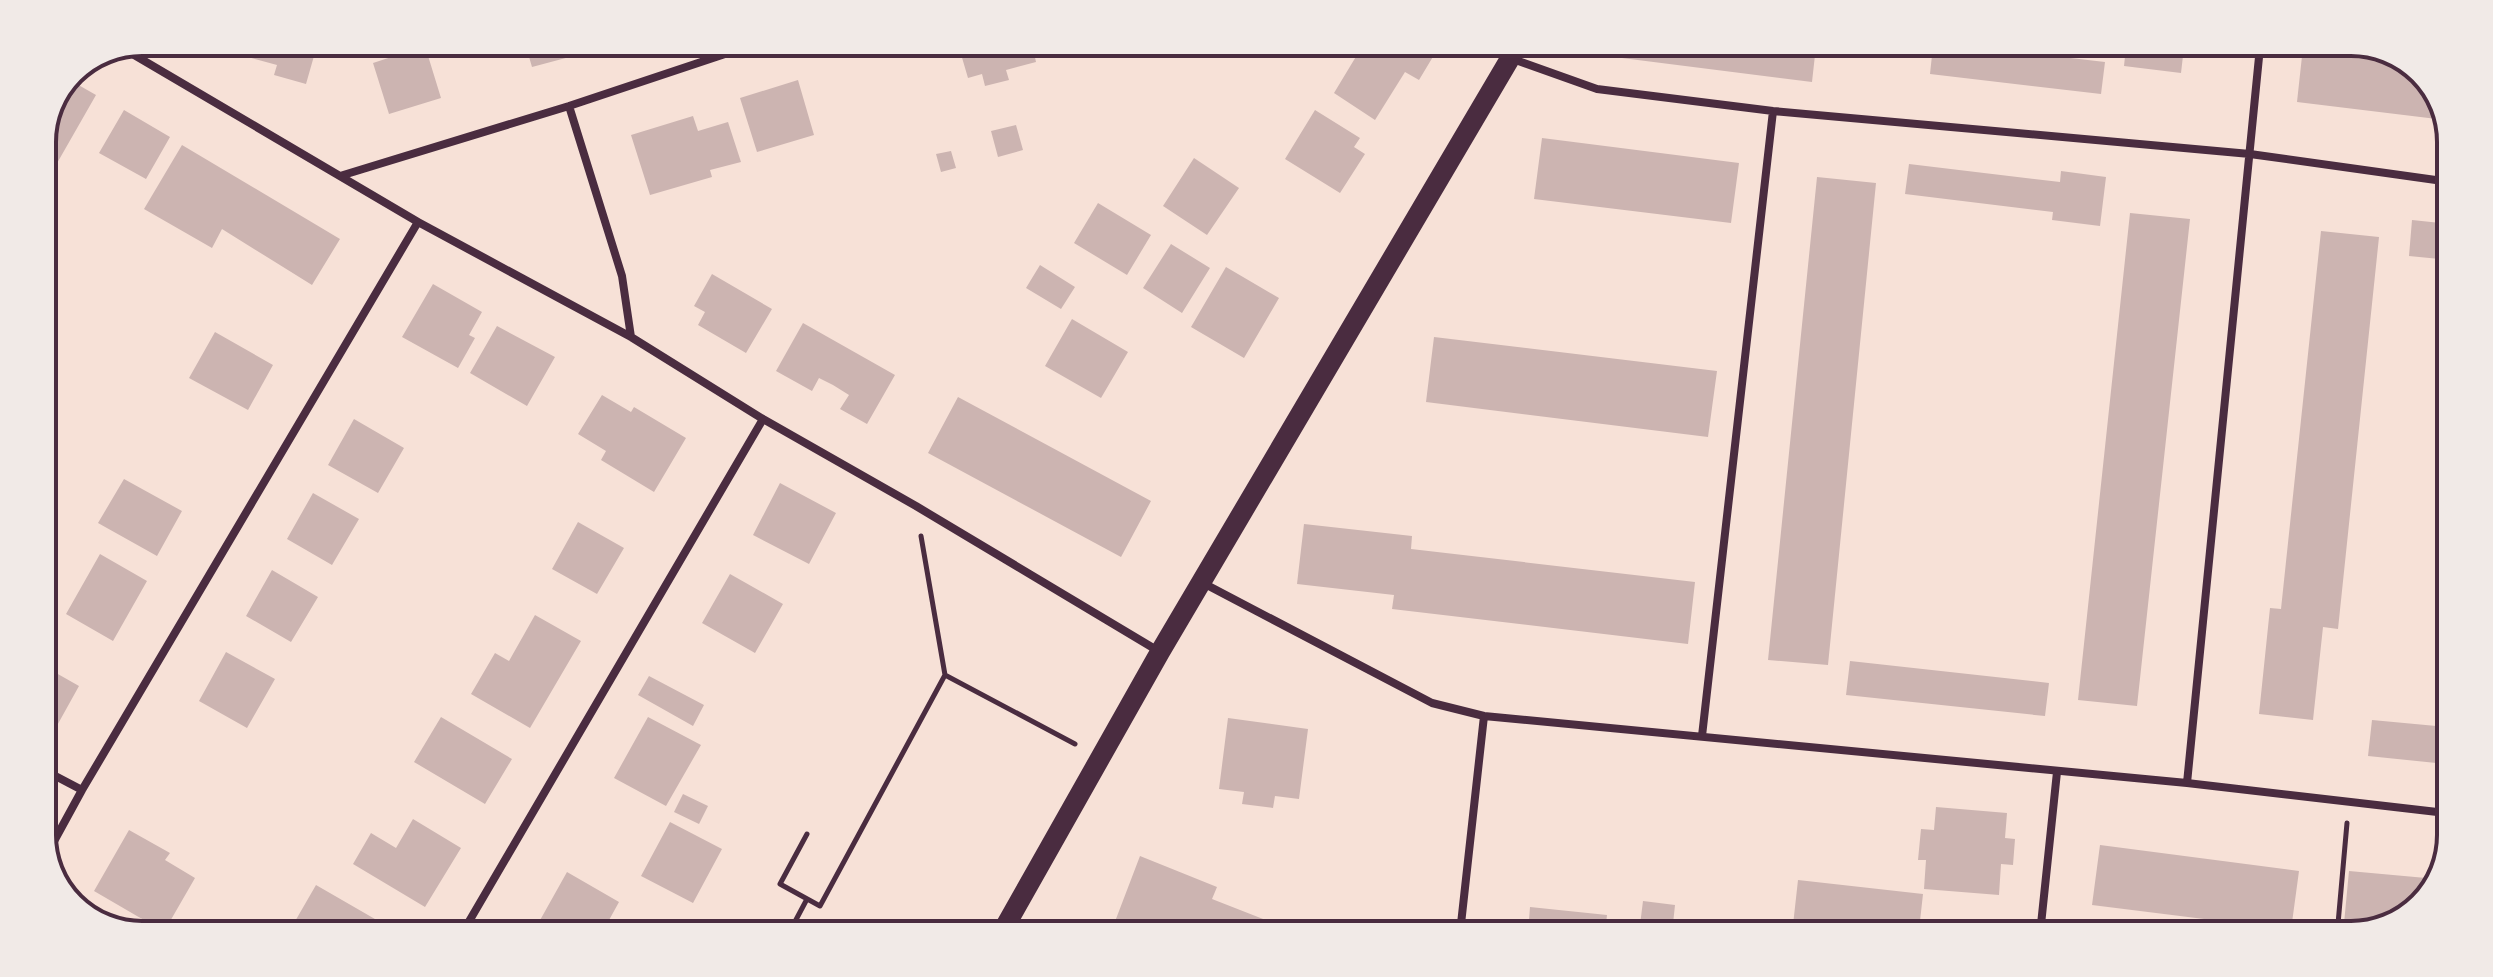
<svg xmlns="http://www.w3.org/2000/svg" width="2493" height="977" font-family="'PT Sans',sans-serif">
<rect width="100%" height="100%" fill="#f7e1d7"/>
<path fill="#ccb4b1" d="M205,42H318L306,84L274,75L277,65L204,45Z
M525,43H590L592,51L532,67Z
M958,44H1032L1036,62L1006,70L1009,80L985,86L982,74L968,78Z
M1363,45H1440L1419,80L1405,72L1375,120L1334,93Z
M425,46L441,98L389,114L373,63Z
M1616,46H1816L1812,82L1614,57Z
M1933,46H1969L2105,62L2101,94L1930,74Z
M2126,47H2184L2181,73L2124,66Z
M2303,47L2385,49L2430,81L2445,120L2297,102Z
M68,79L96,95L52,172L42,166V136Z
M798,80L814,135L757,152L740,98Z
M124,110L170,137L146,179L99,153Z
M1315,110L1360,138L1354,147L1365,154L1340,193L1285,159Z
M693,116L698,131L728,122L741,162L710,170L712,177L650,195L631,135Z
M1016,125L1023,150L998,157L991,131Z
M1542,138L1739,163L1731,223L1534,199Z
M182,145L340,239L312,285L222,229L212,248L144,209Z
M951,151L956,168L941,172L936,154Z
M1194,158L1239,188L1207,235L1163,206Z
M1909,164L2060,182L2061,171L2106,177L2100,226L2052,220L2053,212L1905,194Z
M1817,177L1876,183L1828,665L1768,660Z
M1098,203L1151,235L1127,275L1074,243Z
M2130,213L2190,219L2137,706L2078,700Z
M2412,220L2450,224V260L2409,256Z
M2321,231L2379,237L2338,629L2323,627L2313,720L2259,714L2270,608L2281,609Z
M1171,244L1210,268L1182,313L1143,288Z
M1040,265L1075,287L1061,309L1026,288Z
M1226,267L1279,298L1244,358L1191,327Z
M712,274L772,309L746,353L698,325L705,312L694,306Z
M433,284L482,312L469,335L475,338L458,368L402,337Z
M1072,319L1128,352L1101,398L1045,366Z
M803,323L895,375L867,424L840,409L849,395L833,385L819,378L812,391L776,371Z
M497,326L555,357L527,406L470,373Z
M215,332L273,365L248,410L189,378Z
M1434,337L1717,371L1708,437L1426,402Z
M602,395L631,412L634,407L686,438L654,492L601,460L606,451L578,434Z
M958,397L1151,501L1121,557L928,453Z
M354,419L404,448L378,493L328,465Z
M124,479L182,511L157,556L98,523Z
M780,483L836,513L809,564L753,535Z
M313,493L359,519L332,565L287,539Z
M578,522L624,548L597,594L552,569Z
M1304,524L1412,536L1411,549L1695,582L1688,644L1392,609L1394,595L1297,584Z
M100,554L147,581L113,641L66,614Z
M272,570L318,597L291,642L246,616Z
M730,574L783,604L755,653L702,623Z
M535,615L581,641L530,728L471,694L495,653L509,661Z
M226,652L275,679L247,728L199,701Z
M1850,661L2049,683L2045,716L1846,695Z
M42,665L79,686L54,731L42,725Z
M649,676L704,705L693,726L638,695Z
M441,717L512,759L485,804L414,762Z
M648,717L701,745L666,806L614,778Z
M1228,718L1308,729L1299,799L1275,796L1273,808L1242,804L1244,792L1219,789Z
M2372,720L2447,727L2446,764L2368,756Z
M683,794L708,806L699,824L674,812Z
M1936,807L2007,813L2005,838L2015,839L2013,865L2001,864L1999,895L1924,889L1926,860H1918L1921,829L1934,830Z
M413,819L461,848L425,907L353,864L371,833L396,848Z
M670,822L722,849L693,903L641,876Z
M129,830L170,853L165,860L195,878L165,930H161L94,891Z
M2100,845L2299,871L2291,930L2092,905Z
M1140,856L1217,887L1212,899L1296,932H1111Z
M2349,871L2437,879L2411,915L2352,935L2343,934Z
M567,872L619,902L603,931H554L539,922Z
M1798,880L1923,894L1919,930L1875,925L1874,934H1792Z
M316,885L394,930H290Z
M1643,901L1675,905L1672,933H1639Z
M1530,907L1607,915L1605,933H1528Z"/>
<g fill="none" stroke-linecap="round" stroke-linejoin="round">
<path stroke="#4a2c40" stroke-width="5" d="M945,675L1075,744
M807,834L780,884L820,906L945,675L921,536
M790,931L807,899
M2337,935L2347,823"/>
<path stroke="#4a2c40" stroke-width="8" d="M711,43L715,57
M1490,45L1510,58L1597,89L1773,111L2250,154L2450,182
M124,49L418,222L631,337L763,419L916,506L1160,652
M569,106L622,276L631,337
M340,176L569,106L755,44
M1203,583L1432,703L1484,716L2187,783L2446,813
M1702,736L1773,111
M42,769L82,790
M2187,783L2260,47
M47,854L82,790L418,222
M464,930L763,419
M1460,933L1484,716
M2040,934L2057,772"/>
<path stroke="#4a2c40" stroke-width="20" d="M1002,932L1160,652L1518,45"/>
</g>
<path d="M0 0H2493V977H0ZM142 56H2351A86 86 0 0 1 2437 142V835A86 86 0 0 1 2351 921H142A86 86 0 0 1 56 835V142A86 86 0 0 1 142 56Z" fill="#f1eae7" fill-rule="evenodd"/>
<path fill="none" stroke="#4a2c40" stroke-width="4" d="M142 56H2351A86 86 0 0 1 2437 142V835A86 86 0 0 1 2351 921H142A86 86 0 0 1 56 835V142A86 86 0 0 1 142 56Z"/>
</svg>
